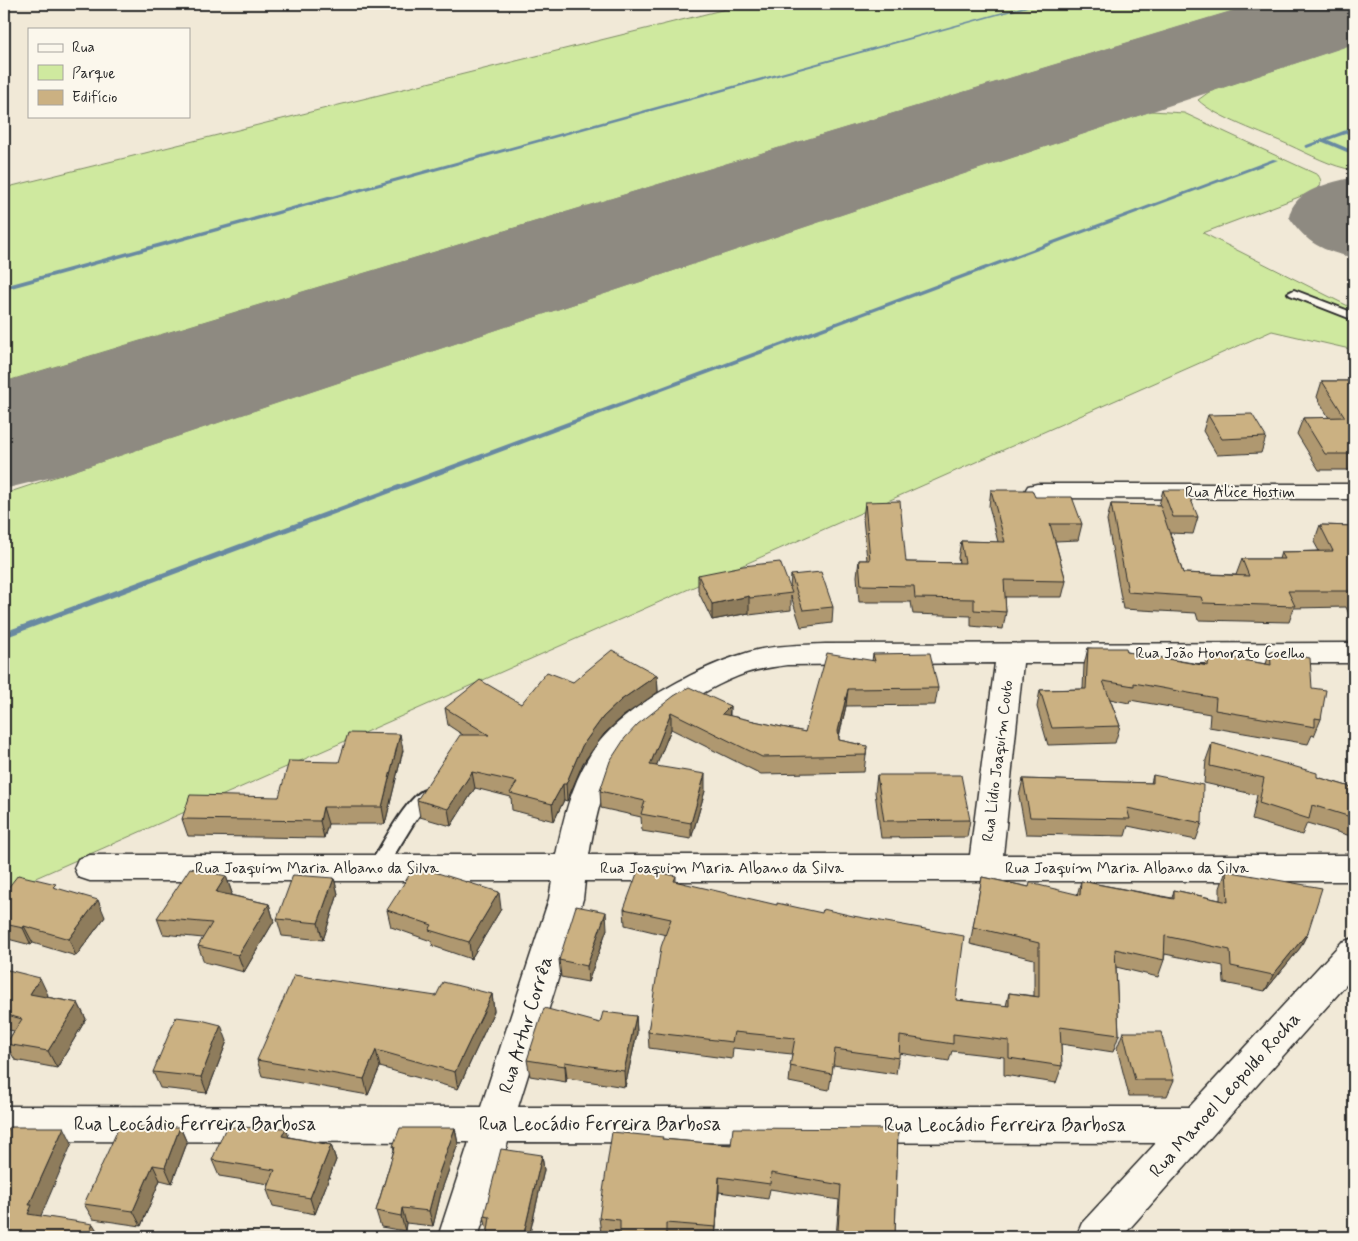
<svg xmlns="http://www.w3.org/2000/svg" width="1358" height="1241" font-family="Mynerve,sans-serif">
<rect width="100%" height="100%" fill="#f1e9d7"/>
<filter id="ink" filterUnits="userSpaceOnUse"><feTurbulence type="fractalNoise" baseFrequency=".02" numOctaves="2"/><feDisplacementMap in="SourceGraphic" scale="10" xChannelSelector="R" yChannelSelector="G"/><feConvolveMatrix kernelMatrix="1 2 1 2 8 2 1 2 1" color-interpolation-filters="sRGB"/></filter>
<g filter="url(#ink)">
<path fill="#cfe99f" stroke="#7d8a65" d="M746,4H1257L4,382V188Z
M1354,43V170C1332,167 1309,154 1289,145C1265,134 1215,117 1198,100L1209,92Z
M1151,111L1184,113L1318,175C1323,182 1321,186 1315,191L1203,233L1354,309V350L1272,331L4,892V494Z"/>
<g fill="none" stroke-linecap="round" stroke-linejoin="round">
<path fill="#6889a1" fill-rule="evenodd" d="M1032,4H1038L4,290V286Z
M1354,127V131L1328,140L1354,151V155L1323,142L1307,148L1304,146Z
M1273,159L1278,160L4,638V632Z"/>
<path fill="#8e8a81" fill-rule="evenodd" d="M1329,4H1354V24L1244,58L1228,54L1221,44L1228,34Z
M1354,177V213L1347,216L1354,220V258C1322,250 1308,245 1289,217C1294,189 1331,183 1354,177Z"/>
<path fill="#8e8a81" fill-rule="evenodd" d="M1254,4H1354V44L65,474L4,489V382Z"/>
<g stroke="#2b2b2b" stroke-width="4">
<path id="service" d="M1294,290L1354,313V320L1290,295L1288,293Z
M425,790L431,791L433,796L415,821L383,873L377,875L371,873L368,868L371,863C381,846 408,795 425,790Z"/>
</g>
<g stroke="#2b2b2b" stroke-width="3">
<path id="minor" d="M1037,484H1354V499L1037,498L1028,496L1025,491L1028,486Z
M1354,643V663H1023L1003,855H1354V881H585L583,899L518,1107H1197L1210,1113L1216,1125L1210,1137L1197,1143L508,1142L478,1237H438L469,1142L4,1141V1106L481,1107L549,899L552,881H90L78,877L74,868L78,859L90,855H556C563,819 572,783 592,752C622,706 705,663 757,650C779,645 802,645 825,644ZM995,663L970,855H589C594,826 600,794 614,767C634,731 707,687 746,673C759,669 773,667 787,665Z"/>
</g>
<g stroke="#2b2b2b" stroke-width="3">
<path id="secondary" d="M1354,938V976L1122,1237H1076L1082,1223L1342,942Z"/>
</g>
<use href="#service" fill="#fbf7ec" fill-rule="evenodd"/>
<use href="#minor" fill="#fbf7ec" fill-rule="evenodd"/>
<use href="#secondary" fill="#fbf7ec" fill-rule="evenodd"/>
</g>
<path fill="#af9870" stroke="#2b2b2b" d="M1322,381H1354V470H1319L1297,434L1303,418H1329L1317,397Z
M1208,415L1266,437L1261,453L1217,455L1203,431Z
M991,490L1035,497L1082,524L1078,540L1055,541L1066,581L1062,597H1005L1006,612L1003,629L971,626V616L913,614L911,602H859L857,576L859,560H867L863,518L865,502L906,562L959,563L958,558L961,541L998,542L989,506Z
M1163,490L1198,517L1193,534L1170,533L1183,573L1236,575L1242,559H1279L1281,552L1319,551L1314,542L1320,525L1354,526V624H1353L1346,607L1294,608L1289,622L1198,620L1196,613L1123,609L1107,520L1111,504L1159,505Z
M698,575L790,589L791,575L833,607L832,623L801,627L791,596V610L749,615V613L712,620L698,591Z
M1088,648L1127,652L1205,665L1209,654L1266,664L1270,651L1312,688L1321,719L1314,736L1312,735L1308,744L1209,727L1210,714L1130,700L1129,703L1110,699L1120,726L1115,743L1048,745L1037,707L1040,690L1083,689L1084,665Z
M873,654L938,688L935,705L846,706L839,737V740L867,746L864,772L761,774L671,729L656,766L705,791L691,839L642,831L641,817L601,808L600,791L674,696L730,706V716L805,732L872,661Z
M657,675L658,692L622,717L604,734L583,763L567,801L564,800L554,821L512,810L511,797L475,788L451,826L420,817L417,800L463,735L448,725L445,708L521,704L573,682Z
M1212,743L1317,777L1354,788V837L1307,823L1302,835L1252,820L1257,795L1204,783L1206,760Z
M403,750L385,824H328L324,838L188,836L182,819L279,797L339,762Z
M877,775L970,820L967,837L881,838L875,792Z
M1153,775L1202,823L1196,840L1128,826L1125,836L1026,834L1019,796L1023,779L1151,783Z
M1226,871L1308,932L1300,948L1265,991L1224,983L1223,966L1165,954L1164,960L1158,977L1116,967L1119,1035L1113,1052L1061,1044L1062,1066L1056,1083L1004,1075V1057L952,1051L949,1061L899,1053L896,1074L833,1065L829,1090L789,1082L792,1054L733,1048L732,1059L649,1048L648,1032L666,935L625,925L624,909L676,876V882L956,1000L1006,1006L1009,993L1034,996V959L970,944L982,877L1029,887L1077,895L1081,881L1172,898L1174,890L1220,900V888Z
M226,876L232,893L230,895L269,904L274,921L244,972L204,962L198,946L203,938L163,934L157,918Z
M334,878L338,894L323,940L282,936L277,919Z
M58,889L105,917L76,956L33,943L31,945L4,938V893Z
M501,909L471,959L433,946L431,941L391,927L387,910Z
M607,929L588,982L561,977L559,960Z
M4,969L48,995L47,997L78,1003L86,1019L57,1068L15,1060L6,1044L14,1031L4,1029Z
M492,994L494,1011L458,1089L380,1067L368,1095L262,1076L257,1060L436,996Z
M636,1016L637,1033L625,1087L567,1078L566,1082L530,1076L527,1060L600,1023Z
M1123,1032L1174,1080L1167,1096H1129L1117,1048Z
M227,1041L207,1093L160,1088L153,1072Z
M180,1127L187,1143L172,1183L160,1180L141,1226L93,1219L84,1204Z
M455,1128L458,1144L442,1189L433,1226L406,1223L405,1231L381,1227L376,1211L394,1150L393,1146Z
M898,1129L895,1237H836L839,1200L770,1189L768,1199L719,1192L715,1237H620V1236L601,1233L599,1218L663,1139L731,1145Z
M289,1137L331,1145L336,1160L315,1214L273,1206L267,1190L269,1184L219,1176L212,1160Z
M542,1155L544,1170L530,1233H543L544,1237H487L488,1232L487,1231L484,1216Z"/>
<path fill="#8e7c5b" stroke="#2b2b2b" d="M749,596V613L712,620V604Z
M657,675L658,692L622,717L604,734L583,763L567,801L566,784L582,746L603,717L621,700Z
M848,689L846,706L836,748L838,731Z
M730,706L729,723L722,714Z
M671,712V729L650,782V765Z
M400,734L403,750L385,824L382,807Z
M472,772L475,788L451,826L448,809Z
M705,774V791L691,839V823Z
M563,784L564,800L554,821L552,804Z
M323,807L328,824L324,838L320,821Z
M226,876L232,893L222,908L216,892Z
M334,878L338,894L323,940L318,923Z
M499,892L501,909L471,959L469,942Z
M98,900L105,917L76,956L69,939Z
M269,904L274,921L244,972L238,955Z
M606,912L607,929L588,982L587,966Z
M24,926L33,943L31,945L23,928Z
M1308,932L1300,948L1265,991L1273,975Z
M40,978L48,995L38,1010L30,994Z
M492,994L494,1011L458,1089L455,1072Z
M78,1003L86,1019L57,1068L48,1051Z
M636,1016L637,1033L625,1087L624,1071Z
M221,1025L227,1041L207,1093L201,1077Z
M376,1050L380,1067L368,1095L364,1079Z
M565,1062L567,1078L566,1082L565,1066Z
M64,1127L72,1143L40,1218L28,1214L29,1205Z
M180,1127L187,1143L172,1183L165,1167Z
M286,1128L291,1143L282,1136Z
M455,1128L458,1144L442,1189L433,1226L429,1211L439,1173Z
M331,1145L336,1160L315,1214L310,1198Z
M542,1155L544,1170L529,1237L524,1233Z
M153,1165L160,1180L141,1226L133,1211Z
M719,1177V1192L715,1237L716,1227Z
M402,1208L406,1223L405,1231L401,1216Z
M93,1224L101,1237H87Z"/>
<path fill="#cbb182" stroke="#2b2b2b" d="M1322,381H1354V454H1325L1303,418L1345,417Z
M1252,414L1266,437L1222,439L1208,415Z
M991,490H1032L1035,497H1072L1082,524H1050L1066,581L1004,580L1006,612L974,610V599L915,598L914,586L861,585L859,560H870L865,502L900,501L906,562L965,563L961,541L1005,542Z
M1163,490H1187L1198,517H1173Z
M1111,504L1160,505L1183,573L1249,576L1242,559H1285L1281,552L1333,551L1320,525L1354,526V594L1353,591H1288L1295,606L1203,603L1201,597L1128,592Z
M780,562L792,593L750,598L749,596L712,604L698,575L743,566Z
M821,572L833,607L803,610L791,575Z
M1088,648H1126L1127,652L1208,666L1209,654L1271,665L1270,651L1310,658L1312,688L1326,690L1321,719L1315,718V727L1215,710L1216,698L1134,683V686L1103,681L1120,726L1052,728L1040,690L1086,689Z
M612,650L657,675L621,700L603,717L582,746L566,784H563L552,804L510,793L517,782L472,772L448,809L417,800L460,735H489L445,708L480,680L521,704L547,672L573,682Z
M827,653L875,661L873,654L930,653L938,688L848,689L838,731L839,740L867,746L866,755L762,757L671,712L650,765L705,774L691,823L641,814L645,801L600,791L610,761L625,738L638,724L674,696L689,687L730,706L722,714L805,732Z
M348,733L400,734L382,807H323L320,821L182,819L190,795L279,797L289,761L339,762Z
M1212,743L1317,773V777L1354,788V818L1312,805L1309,819L1259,803L1264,778L1210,766Z
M877,775H961L970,820L884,821Z
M1153,775L1203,785L1202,823L1127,808L1130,819L1030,817L1023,779L1153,783Z
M415,866L499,892L469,942L429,930L432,925L387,910Z
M190,868L226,876L216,892L269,904L238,955L198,946L212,923L157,918Z
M639,868L676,876L674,881L777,905V903L822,913L823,909L853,916L964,936L956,1000L1009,1006V993L1039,997V943L973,927L982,877L1029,887L1030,883L1080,895L1081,881L1174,899V890L1228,902L1226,871L1322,888L1308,932L1273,975L1231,966L1230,950L1165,936L1164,960L1115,949L1119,1035L1060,1027L1062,1066L1009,1058V1041L953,1034V1044L900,1036L899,1058L835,1049L832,1074L790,1066L795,1038L734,1032L732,1042L648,1032L661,947L671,919L624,909Z
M18,875L56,884L53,887L98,900L69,939L24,926L23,928L4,924V893Z
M293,875L334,878L318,923L277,919Z
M576,906L606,912L587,966L559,960Z
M4,969L40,978L30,994L78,1003L48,1051L6,1044L22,1019L4,1014Z
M294,975L436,996L443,982L492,994L455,1072L376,1050L364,1079L257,1060Z
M544,1008L600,1023L603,1012L636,1016L624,1071L565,1062V1066L527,1060Z
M176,1017L201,1020L221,1025L201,1077L153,1072Z
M1123,1032H1161L1174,1080H1135Z
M9,1127H64L29,1205H32L28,1214L93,1224L87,1237H4V1135H5Z
M119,1127H180L165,1167L153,1165L133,1211L84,1204Z
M226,1127L286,1128L282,1136L331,1145L310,1198L267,1190L275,1170L212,1160Z
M400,1128H455L439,1173L429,1211L402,1208L401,1216L376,1211L395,1147L393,1146Z
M733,1128L898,1129L895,1237L838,1230L841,1185L771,1173L770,1184L719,1177L716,1227L666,1223V1237H620V1220L599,1218L612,1132L663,1137L662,1139L731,1145Z
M501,1149L542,1155L524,1233H543V1237H487L490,1217L484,1216Z"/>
</g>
<g text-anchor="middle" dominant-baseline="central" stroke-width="4" stroke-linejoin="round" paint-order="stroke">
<g font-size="16" fill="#2b2b2b" stroke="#fbf7ec">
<text x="1240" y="492">Rua Alice Hostim</text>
<text x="1220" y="653">Rua João Honorato Coelho</text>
<text transform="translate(998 761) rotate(-83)">Rua Lídio Joaquim Couto</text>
<text x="317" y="868">Rua Joaquim Maria Albano da Silva</text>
<text x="722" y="868">Rua Joaquim Maria Albano da Silva</text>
<text x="1127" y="868">Rua Joaquim Maria Albano da Silva</text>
</g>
<g font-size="19" fill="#2b2b2b" stroke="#fbf7ec">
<text transform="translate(526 1025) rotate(-73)">Rua Artur Corrêa</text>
<text transform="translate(1225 1095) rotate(-48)">Rua Manoel Leopoldo Rocha</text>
<text x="195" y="1124">Rua Leocádio Ferreira Barbosa</text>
<text x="600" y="1124">Rua Leocádio Ferreira Barbosa</text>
<text x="1005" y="1125">Rua Leocádio Ferreira Barbosa</text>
</g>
</g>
<rect width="1358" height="1241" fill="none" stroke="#fbf7ec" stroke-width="20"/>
<rect x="10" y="10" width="1338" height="1221" fill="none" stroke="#2b2b2b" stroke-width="2" filter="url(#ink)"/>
<rect x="28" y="28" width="162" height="90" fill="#fbf7ec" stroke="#a8a59f"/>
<rect x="38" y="44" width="25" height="8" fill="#fbf7ec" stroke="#a8a59f"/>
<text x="72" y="52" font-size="15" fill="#2b2b2b">Rua</text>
<rect x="38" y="65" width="25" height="15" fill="#cfe99f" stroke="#a8a59f"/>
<text x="72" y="78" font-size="15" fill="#2b2b2b">Parque</text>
<rect x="38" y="90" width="25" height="15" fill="#cbb182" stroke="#a8a59f"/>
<text x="72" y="102" font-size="15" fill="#2b2b2b">Edifício</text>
</svg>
